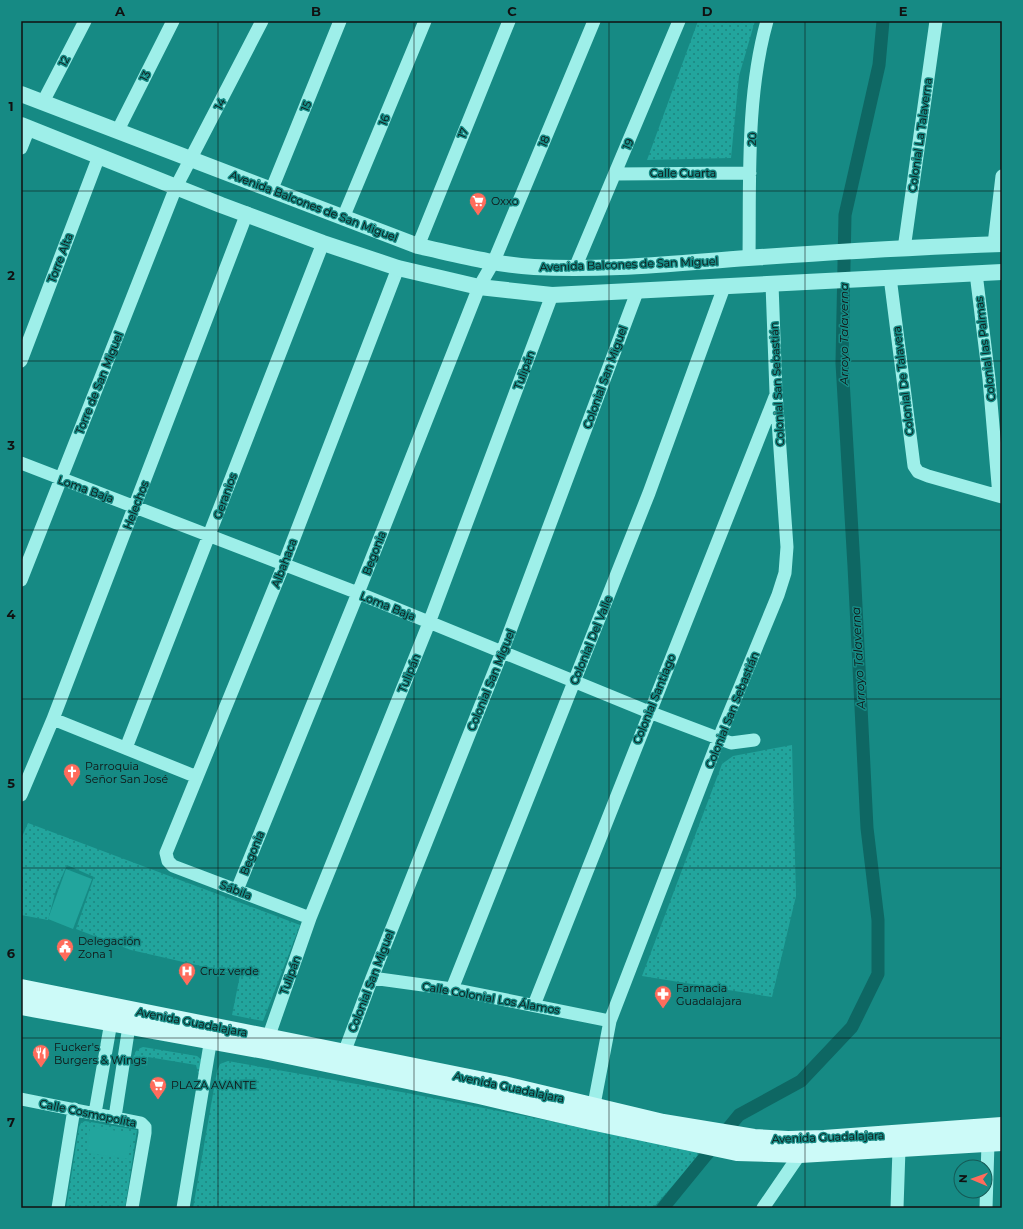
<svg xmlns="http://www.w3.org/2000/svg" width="1023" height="1229" font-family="Montserrat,sans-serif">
<defs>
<pattern id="grass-dots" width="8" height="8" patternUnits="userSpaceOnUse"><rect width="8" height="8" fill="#22a59d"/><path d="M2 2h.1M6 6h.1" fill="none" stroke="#1c857f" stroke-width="1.8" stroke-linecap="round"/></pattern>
</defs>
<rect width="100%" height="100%" fill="#168a84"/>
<path fill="url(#grass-dots)" d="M698,21H755L739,76L731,158L647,160Z
M792,745L796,896L772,997L642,976L722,764L733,756Z
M28,823L300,925L263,1021L232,1015L240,975L131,950L76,929L94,877L67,865L56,890L48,920L21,915V839Z
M143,1047L197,1056L203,1061V1073H198L196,1065L148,1057L147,1066L133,1064C133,1055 134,1050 143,1047Z
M228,1061L407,1093L703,1151L653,1208H193L217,1071L220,1064Z
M85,1121L137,1130L125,1208H66L79,1127L81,1123Z"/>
<path fill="#22a59d" d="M66,869L92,879L73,929L48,919Z
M90,1127L132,1133L128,1159L87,1153Z"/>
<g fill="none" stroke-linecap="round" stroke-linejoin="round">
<path stroke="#0e6763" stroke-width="13" d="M663,1208L739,1115L801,1081L852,1027L878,974V920L867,828L854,566L842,363L845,215L879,65L883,21"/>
<path stroke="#9eefe9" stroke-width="13" d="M43,102L85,21
M118,130L173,21
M21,148L29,128
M615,174L750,173
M271,191L340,21
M343,218L425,21
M994,244L1002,176
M418,246L509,21
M904,249L936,21
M749,258C750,181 746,95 767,21
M575,268L679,21
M976,273L989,379L999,496
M890,277L914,466L918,472L928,476L1002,497
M21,361L99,156
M21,463L358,593L649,712L731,743L754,740
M21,580L176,187L262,21
M53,719L197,777
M126,748L323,243
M21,795L53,719L247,213
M237,890L358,593L479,287L494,261L594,21
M310,918L173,866L168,861L166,853L284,564L398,268
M372,978L452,989L610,1021
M452,989L649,493L724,287
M534,1005L775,397
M266,1044L310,918L429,623L552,295
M341,1061L372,978L502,652L637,292
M21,1099L141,1123L145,1127V1133L132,1208
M95,1113L111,1022
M592,1115L610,1021L719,738L778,595L785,573L787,547L776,393L772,284
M115,1117L129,1026
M58,1208L74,1109
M183,1208L212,1032
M763,1208L800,1154
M897,1208L899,1149
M986,1208L988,1143"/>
<path stroke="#9eefe9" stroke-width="16" d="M21,94L418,246C455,254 496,265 534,267C605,271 677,263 748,258C833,252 917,247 1002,244
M21,125L221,205L323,243L398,268L479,287L552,295L1002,272"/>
<path stroke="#ccfaf8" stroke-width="18" d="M21,988L504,1085L663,1123L754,1138L788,1140L824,1139L1002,1126
M21,1006L264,1050L479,1095L591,1121L737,1152L800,1154L1002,1142"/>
</g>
<path fill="none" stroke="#111" stroke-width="1" stroke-opacity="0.55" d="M218,21V1208M414,21V1208M609,21V1208M805,21V1208M21,191H1002M21,361H1002M21,530H1002M21,699H1002M21,868H1002M21,1038H1002"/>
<defs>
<g id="supermarket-pin" transform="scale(0.9)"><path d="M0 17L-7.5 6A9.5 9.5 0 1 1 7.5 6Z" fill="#ff6c5c" stroke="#168a84"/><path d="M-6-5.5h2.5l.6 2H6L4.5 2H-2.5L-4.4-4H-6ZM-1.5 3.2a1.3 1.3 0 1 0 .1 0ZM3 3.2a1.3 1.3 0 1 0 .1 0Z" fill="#fff"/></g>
<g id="church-pin" transform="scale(0.9)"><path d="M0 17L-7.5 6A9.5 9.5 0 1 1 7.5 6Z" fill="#ff6c5c" stroke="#168a84"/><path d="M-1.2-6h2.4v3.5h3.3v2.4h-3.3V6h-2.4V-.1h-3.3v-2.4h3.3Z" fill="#fff"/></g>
<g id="civic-pin" transform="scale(0.9)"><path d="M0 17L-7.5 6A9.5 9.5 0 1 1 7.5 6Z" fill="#ff6c5c" stroke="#168a84"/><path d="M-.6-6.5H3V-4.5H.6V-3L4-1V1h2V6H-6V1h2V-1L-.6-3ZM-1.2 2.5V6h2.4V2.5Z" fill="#fff"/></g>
<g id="hospital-pin" transform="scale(0.9)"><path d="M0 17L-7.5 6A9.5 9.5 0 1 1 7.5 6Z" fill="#ff6c5c" stroke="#168a84"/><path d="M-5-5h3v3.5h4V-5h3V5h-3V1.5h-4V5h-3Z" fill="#fff"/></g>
<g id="pharmacy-pin" transform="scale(0.9)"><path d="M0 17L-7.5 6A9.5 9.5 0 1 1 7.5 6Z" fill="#ff6c5c" stroke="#168a84"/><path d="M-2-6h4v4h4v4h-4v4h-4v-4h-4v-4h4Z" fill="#fff"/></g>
<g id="restaurant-pin" transform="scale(0.9)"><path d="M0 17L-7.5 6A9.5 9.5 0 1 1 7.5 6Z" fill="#ff6c5c" stroke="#168a84"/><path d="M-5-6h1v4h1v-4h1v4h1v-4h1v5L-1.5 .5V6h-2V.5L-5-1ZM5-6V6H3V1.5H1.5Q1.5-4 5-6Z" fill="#fff"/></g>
</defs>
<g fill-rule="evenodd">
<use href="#supermarket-pin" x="478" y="201"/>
<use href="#church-pin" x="72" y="772"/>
<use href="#civic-pin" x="65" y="947"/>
<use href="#hospital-pin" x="187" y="971"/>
<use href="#pharmacy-pin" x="663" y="994"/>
<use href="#restaurant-pin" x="41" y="1053"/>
<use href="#supermarket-pin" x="158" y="1085"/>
</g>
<g text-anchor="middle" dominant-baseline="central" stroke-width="3" stroke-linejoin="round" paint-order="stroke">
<g font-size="11" fill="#111" stroke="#168a84">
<text transform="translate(64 61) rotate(-62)">12</text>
<text transform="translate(145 76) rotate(-63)">13</text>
<text transform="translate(220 104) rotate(-63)">14</text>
<text transform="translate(306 106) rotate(-68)">15</text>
<text transform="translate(384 120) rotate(-68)">16</text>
<text transform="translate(463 133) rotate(-68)">17</text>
<text transform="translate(920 135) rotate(-82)">Colonial La Talaverna</text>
<text transform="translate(752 139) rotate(-87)">20</text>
<text transform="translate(544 141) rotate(-67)">18</text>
<text transform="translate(628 144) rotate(-67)">19</text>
<text x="683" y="173">Calle Cuarta</text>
<text transform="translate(314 206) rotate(21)">Avenida Balcones de San Miguel</text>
<text transform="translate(60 258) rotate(-69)">Torre Alta</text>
<text transform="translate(629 264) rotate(-2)">Avenida Balcones de San Miguel</text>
<text transform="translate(985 349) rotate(-97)">Colonial las Palmas</text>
<text transform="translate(524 370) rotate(-70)">Tulipán</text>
<text transform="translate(605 377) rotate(-70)">Colonial San Miguel</text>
<text transform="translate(903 381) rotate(-97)">Colonial De Talavera</text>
<text transform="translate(99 383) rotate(-68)">Torre de San Miguel</text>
<text transform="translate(777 384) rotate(-93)">Colonial San Sebastián</text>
<text transform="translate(86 489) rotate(20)">Loma Baja</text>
<text transform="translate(225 496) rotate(-70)">Geranios</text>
<text transform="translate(136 505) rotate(-69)">Helechos</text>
<text transform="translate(374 553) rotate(-69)">Begonia</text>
<text transform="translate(284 563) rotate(-69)">Albahaca</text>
<text transform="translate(388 606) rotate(22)">Loma Baja</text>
<text transform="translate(591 640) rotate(-68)">Colonial Del Valle</text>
<text transform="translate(409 673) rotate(-68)">Tulipán</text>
<text transform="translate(491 680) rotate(-68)">Colonial San Miguel</text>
<text transform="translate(654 699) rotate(-68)">Colonial Santiago</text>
<text transform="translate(732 710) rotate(-68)">Colonial San Sebastián</text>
<text transform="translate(252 853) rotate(-68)">Begonia</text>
<text transform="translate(236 890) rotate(21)">Sábila</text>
<text transform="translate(290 975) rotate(-70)">Tulipán</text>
<text transform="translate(371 981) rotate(-69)">Colonial San Miguel</text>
<text transform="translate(491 998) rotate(10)">Calle Colonial Los Álamos</text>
<text transform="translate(192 1022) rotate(11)">Avenida Guadalajara</text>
<text transform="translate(509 1087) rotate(12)">Avenida Guadalajara</text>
<text transform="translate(88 1113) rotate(12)">Calle Cosmopolita</text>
<text transform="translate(828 1137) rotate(-2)">Avenida Guadalajara</text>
</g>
<g font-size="11" fill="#111" stroke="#168a84" text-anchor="start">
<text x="491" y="201">Oxxo</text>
<text x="85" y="766">Parroquia<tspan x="85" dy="13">Señor San José</tspan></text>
<text x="78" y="941">Delegación<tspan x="78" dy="13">Zona 1</tspan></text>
<text x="200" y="971">Cruz verde</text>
<text x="676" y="988">Farmacia<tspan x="676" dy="13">Guadalajara</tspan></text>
<text x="54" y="1047">Fucker's<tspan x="54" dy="13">Burgers &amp; Wings</tspan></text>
<text x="171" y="1085">PLAZA AVANTE</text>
</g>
<g font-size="12" font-style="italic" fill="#111" stroke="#168a84">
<text transform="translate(843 334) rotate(-90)">Arroyo Talaverna</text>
<text transform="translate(858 658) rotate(-93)">Arroyo Talaverna</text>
</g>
</g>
<rect width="1023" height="1229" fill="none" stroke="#168a84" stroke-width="44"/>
<g transform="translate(973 1179) rotate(272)"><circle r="19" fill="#168a84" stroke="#145a56"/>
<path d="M0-3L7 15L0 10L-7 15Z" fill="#ff6c5c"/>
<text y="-6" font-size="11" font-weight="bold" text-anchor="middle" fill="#111111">N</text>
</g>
<rect x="22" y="22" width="979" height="1185" fill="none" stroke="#111" stroke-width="1.5"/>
<g font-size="13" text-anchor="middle" font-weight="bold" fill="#111">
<text x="120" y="16">A</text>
<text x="316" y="16">B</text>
<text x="512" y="16">C</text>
<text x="707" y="16">D</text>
<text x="903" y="16">E</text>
<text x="11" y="111">1</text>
<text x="11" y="280">2</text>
<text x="11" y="450">3</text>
<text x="11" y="619">4</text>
<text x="11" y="788">5</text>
<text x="11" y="958">6</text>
<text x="11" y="1127">7</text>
</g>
</svg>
